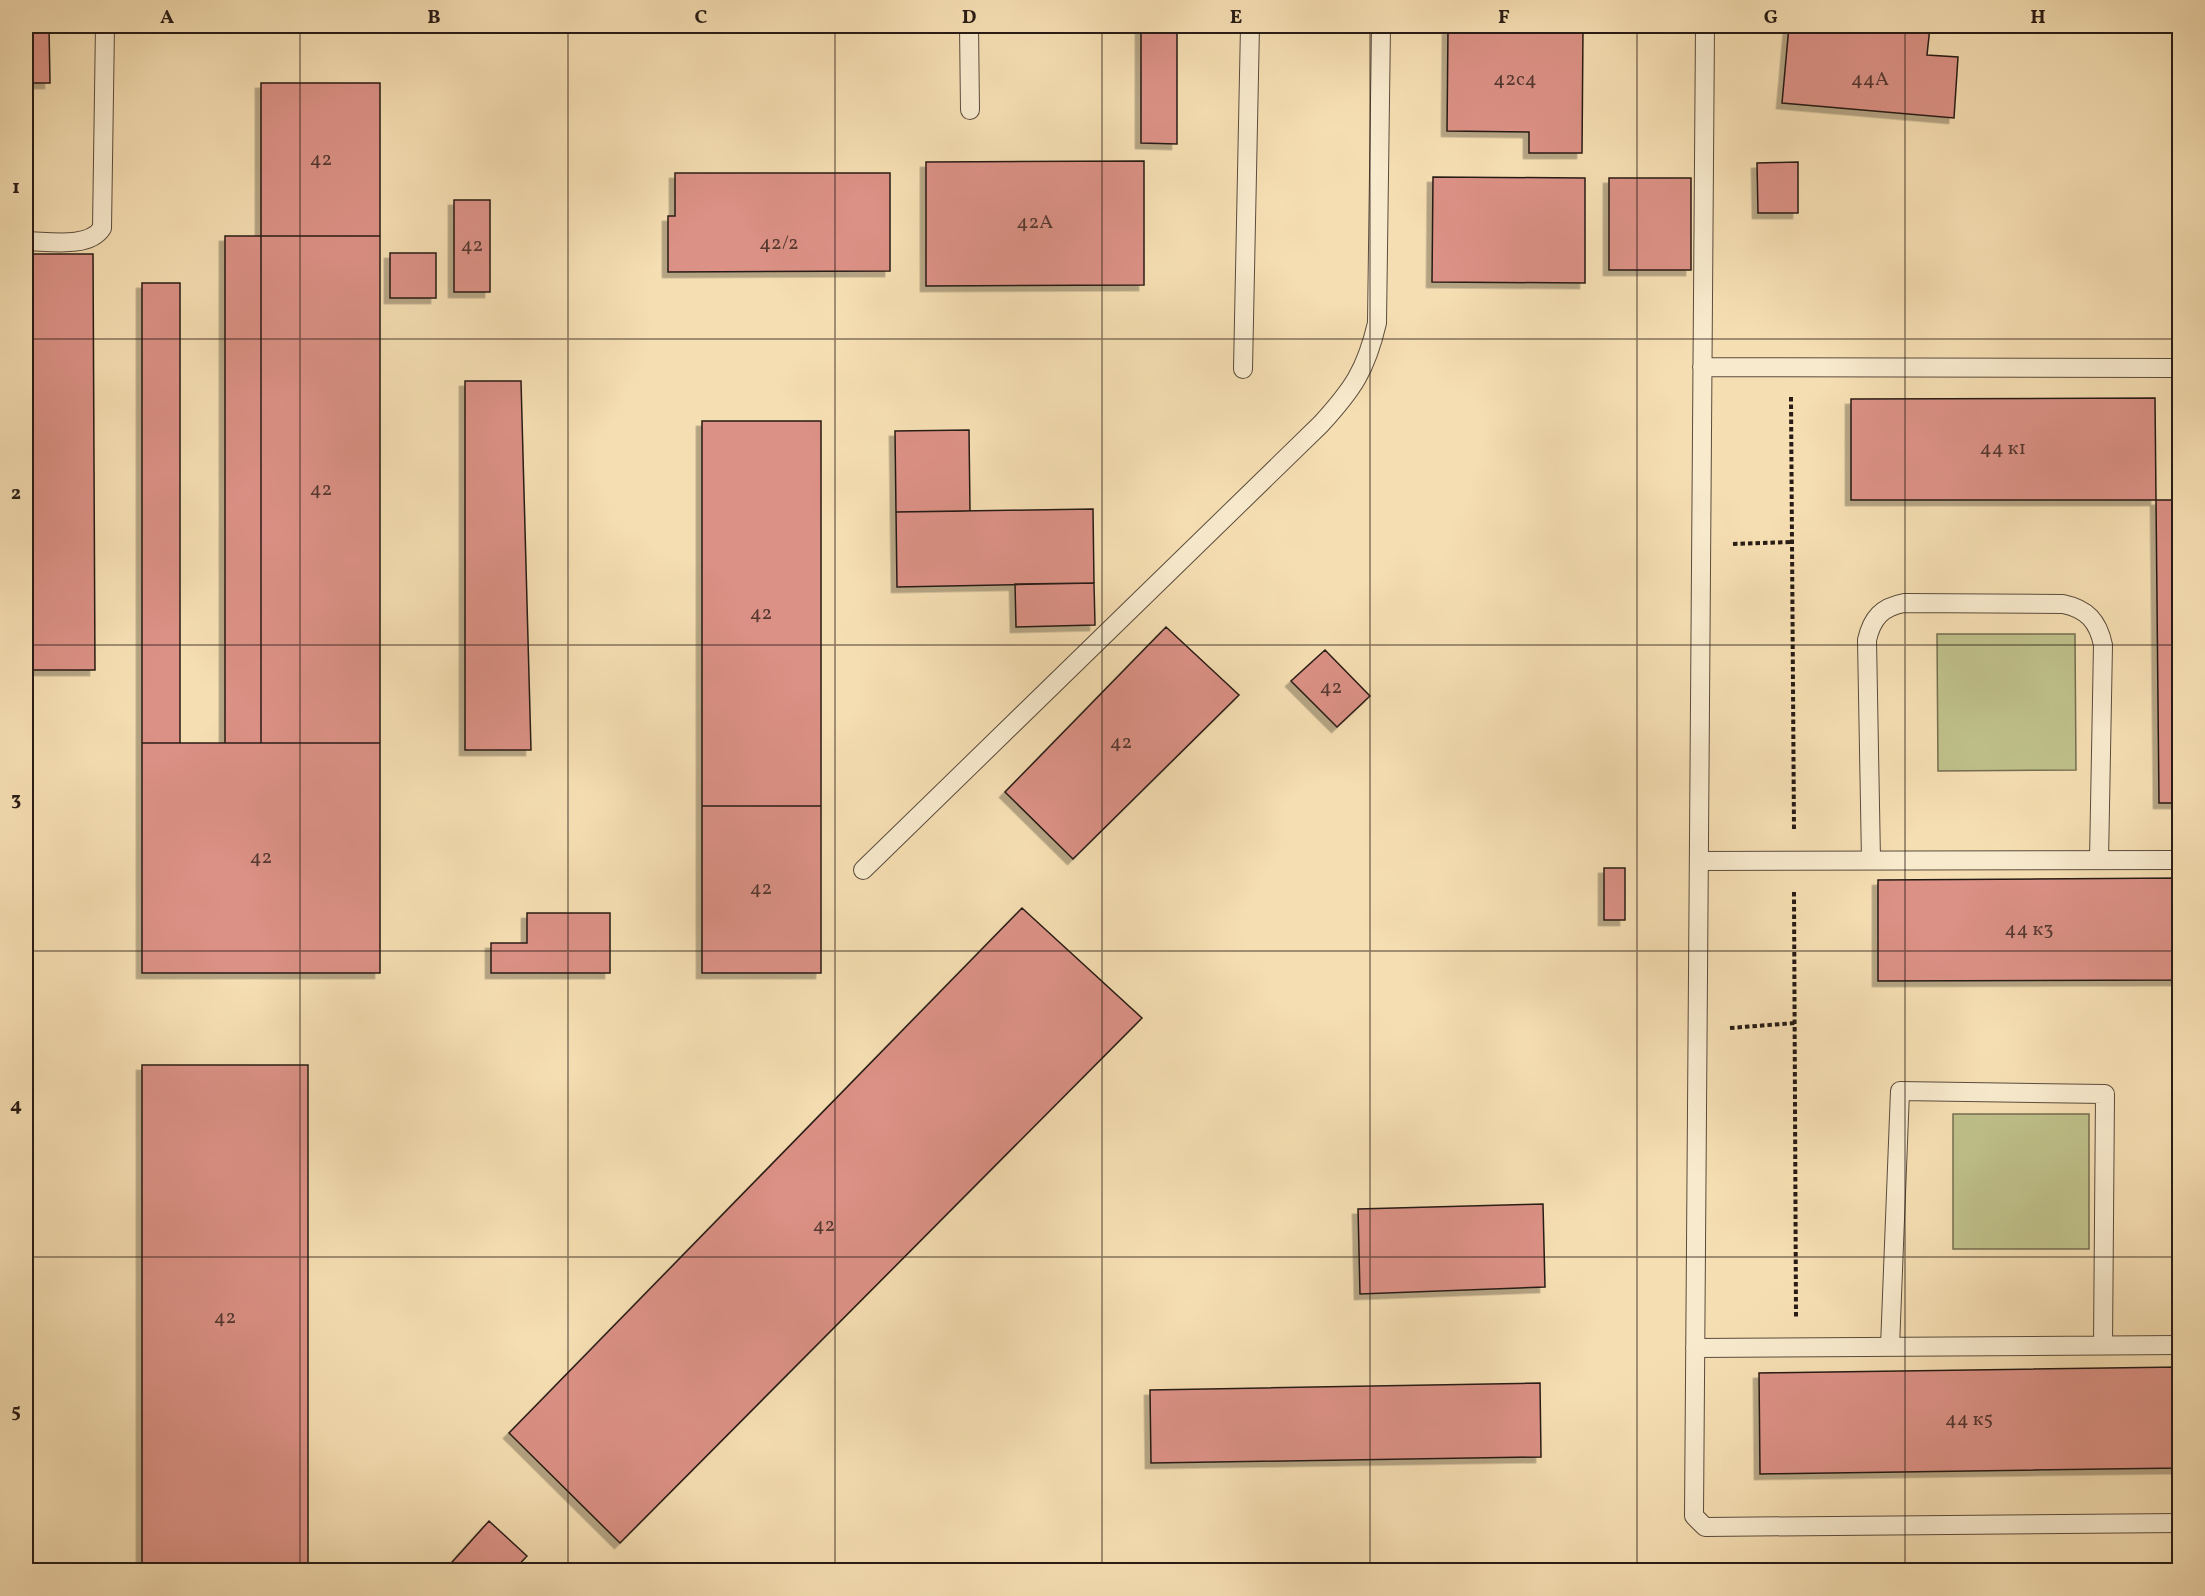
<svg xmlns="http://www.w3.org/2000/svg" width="2205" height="1596" font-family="Vollkorn,serif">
<defs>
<filter id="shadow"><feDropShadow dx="-5.5" dy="5.5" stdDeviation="0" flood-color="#0004"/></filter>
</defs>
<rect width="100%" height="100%" fill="#f5deb2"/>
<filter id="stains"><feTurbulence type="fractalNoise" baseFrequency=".00333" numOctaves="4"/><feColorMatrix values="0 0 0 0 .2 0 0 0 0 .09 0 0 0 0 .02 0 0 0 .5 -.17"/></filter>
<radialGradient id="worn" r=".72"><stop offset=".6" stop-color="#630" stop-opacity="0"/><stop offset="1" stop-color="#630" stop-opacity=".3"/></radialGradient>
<path fill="#bfc08a" stroke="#746e50" stroke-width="1.5" d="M1937,634H2075L2076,770L1938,771Z
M1953,1114H2089V1249H1953Z"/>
<path fill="#db9185" stroke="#281b15" stroke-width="1.5" filter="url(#shadow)" d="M26,26H49L50,83H26Z
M1141,26H1177V144L1141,143Z
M1789,26L1930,27L1927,55L1958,57L1954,118L1782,103Z
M1448,29L1583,30L1582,153H1529V132L1447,131Z
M261,83H380V236H261Z
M1144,161V285L926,286V162Z
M1798,162V213H1758L1757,163Z
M675,173H890V271L668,272V216H675Z
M1433,177L1585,178V283L1432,282Z
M1609,178H1691V270H1609Z
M454,200H490V292H454Z
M225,236H261V743H225Z
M261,236H380V743H261Z
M390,253H436V298H390Z
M26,254H93L95,670H26Z
M142,283H180V743H142Z
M465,381H521L531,750H465Z
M2155,398L2156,500H1851V399Z
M702,421H821V806H702Z
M969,430L970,511L896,512L895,431Z
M2156,500H2180V803H2159Z
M1093,509L1094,583L897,587L896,512Z
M1094,583L1095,625L1016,627L1015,584Z
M1166,627L1239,695L1073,859L1005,792Z
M1325,650L1370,696L1337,727L1291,681Z
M142,743H380V973H142Z
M702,806H821V973H702Z
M1604,868H1625V920H1604Z
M2180,878V980L1878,981V880Z
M1022,908L1142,1018L620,1543L509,1433Z
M527,913H610V973H491V943H527Z
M142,1065H308V1570H142Z
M1543,1204L1545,1287L1360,1294L1358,1209Z
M2180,1367V1468L1760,1474L1759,1373Z
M1540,1383L1541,1457L1151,1463L1150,1390Z
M489,1521L527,1556L514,1570H445Z"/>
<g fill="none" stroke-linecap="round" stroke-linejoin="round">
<g stroke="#5b4c3c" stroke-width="20">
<path id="lane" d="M969,26L970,110
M1705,26L1694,1516L1705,1527L2180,1523
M26,241C47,241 89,249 102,228L105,26
M1702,367L2180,368
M1243,369L1250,26
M1871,860L1867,640C1872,618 1882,607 1904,603L2063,604C2087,609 2098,621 2103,645L2099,860
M1699,861L2180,860
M863,870L1321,424C1353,389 1366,370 1377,323L1381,26
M1890,1347L1900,1091L2105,1094L2103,1345
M1695,1348L2180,1345"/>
</g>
<path stroke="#281b15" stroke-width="4" stroke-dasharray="4.5 3" stroke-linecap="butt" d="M1791,397L1794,831
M1733,544L1792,542
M1794,892L1796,1317
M1730,1028L1795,1023"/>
<use href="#lane" stroke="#f8eacd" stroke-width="18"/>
</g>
<path fill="none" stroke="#281b15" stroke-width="1.5" stroke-opacity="0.55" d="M300,26V1570M568,26V1570M835,26V1570M1102,26V1570M1370,26V1570M1637,26V1570M1905,26V1570M26,339H2180M26,645H2180M26,951H2180M26,1257H2180"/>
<g text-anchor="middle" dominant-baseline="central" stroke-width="6" stroke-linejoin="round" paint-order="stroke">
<g font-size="20" fill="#553831">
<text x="1515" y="80">42с4</text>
<text x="1870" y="80">44А</text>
<text x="321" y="160">42</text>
<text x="1035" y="223">42А</text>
<text x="779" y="244">42/2</text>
<text x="472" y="246">42</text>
<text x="2003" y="449">44 к1</text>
<text x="321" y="490">42</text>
<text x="761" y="614">42</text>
<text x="1331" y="688">42</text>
<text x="1121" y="743">42</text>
<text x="261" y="858">42</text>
<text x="761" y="889">42</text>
<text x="2029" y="930">44 к3</text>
<text x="824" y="1226">42</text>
<text x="225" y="1318">42</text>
<text x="1969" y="1420">44 к5</text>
</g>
</g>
<rect width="2205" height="1596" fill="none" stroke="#f5deb2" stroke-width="66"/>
<rect x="33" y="33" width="2139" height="1530" fill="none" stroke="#281b15" stroke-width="2"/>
<g font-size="20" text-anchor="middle" font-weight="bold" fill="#281b15">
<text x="167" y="23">A</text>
<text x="434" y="23">B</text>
<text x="701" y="23">C</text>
<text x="969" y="23">D</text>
<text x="1236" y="23">E</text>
<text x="1504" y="23">F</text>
<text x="1771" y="23">G</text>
<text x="2038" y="23">H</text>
<text x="16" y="193">1</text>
<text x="16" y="499">2</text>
<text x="16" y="805">3</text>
<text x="16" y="1111">4</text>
<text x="16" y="1417">5</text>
</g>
<rect width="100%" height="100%" filter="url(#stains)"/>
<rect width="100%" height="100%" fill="url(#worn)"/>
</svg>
